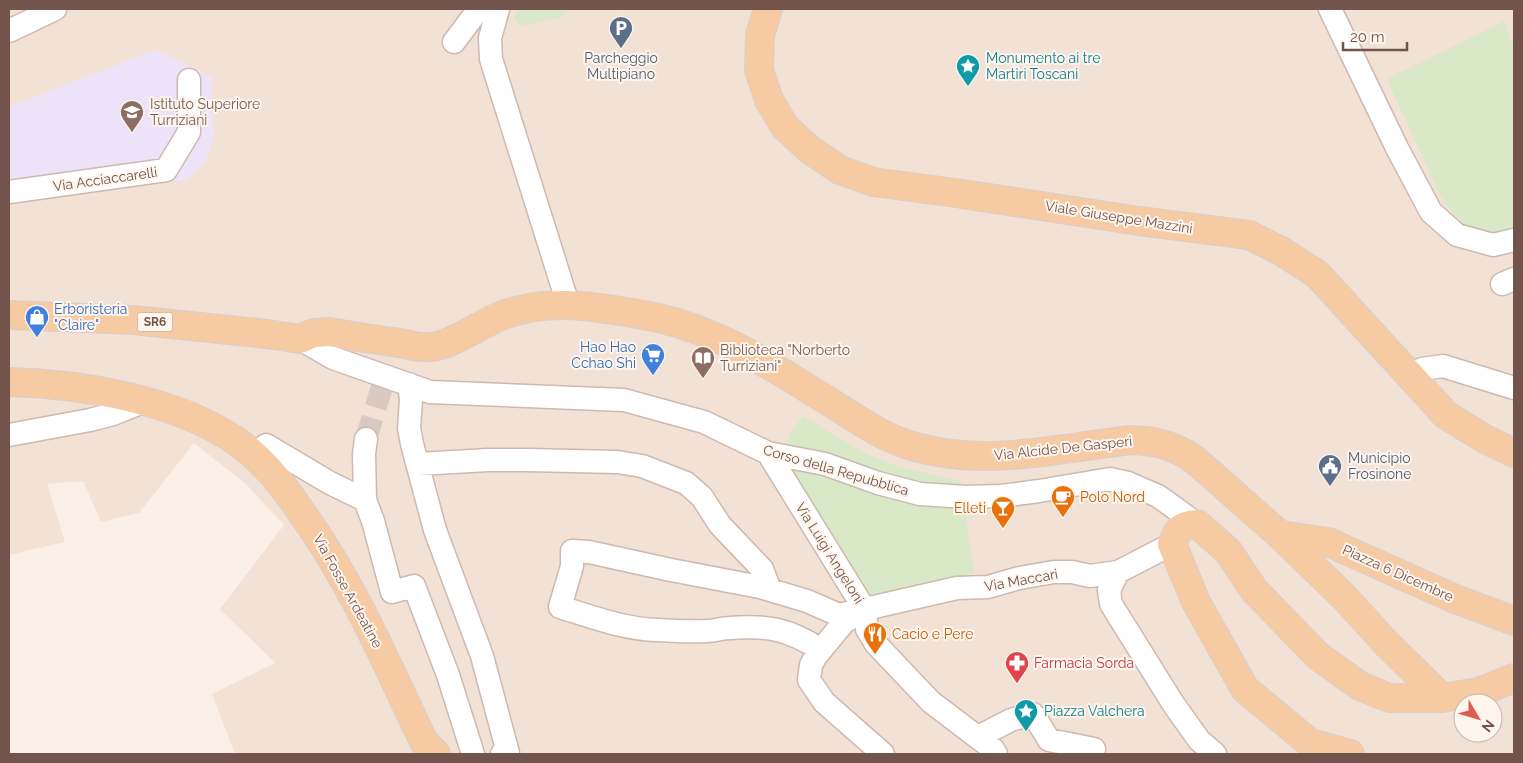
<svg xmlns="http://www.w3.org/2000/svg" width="1523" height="763" font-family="Raleway,sans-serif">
<rect width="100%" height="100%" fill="#fbf0e7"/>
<path fill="#f2e1d5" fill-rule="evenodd" d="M9,9H1514V754H235L212,694L275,663L220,609L284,525L246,484L194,443L139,513L101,522L83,481L47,484L65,542L9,555ZM1463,703H1493V733H1463Z"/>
<path fill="#ede3f8" d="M155,50L200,71L212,78L213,138L206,160L186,180L9,198V107Z"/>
<path fill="#d9e8c6" d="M517,9H569L562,17L520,26L514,18Z
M1504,21L1514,48V226L1493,233H1477L1463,224L1452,212L1439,193L1387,79Z
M803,416L866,454L899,467L961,481L974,573L875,599L861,586L786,464L789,435Z"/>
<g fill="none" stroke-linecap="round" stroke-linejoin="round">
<path stroke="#d9c9c0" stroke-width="22" stroke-dasharray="22 11" stroke-linecap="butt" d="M366,439L385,377"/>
<g stroke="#ceb9b0" stroke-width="25">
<path id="minor" d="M498,9L490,38L491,59L568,304
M1330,9L1397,148L1431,212L1457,235L1493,245L1514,240
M9,31L55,9
M454,42L475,14L481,9
M9,192L166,170L189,132V80
M1502,284L1514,279
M300,339L333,358L430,392L624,400L704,422L768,453L825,464L878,483L920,494L966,497L1001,496L1039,491L1110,479L1128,483L1158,496L1197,524
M1408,375L1422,369L1443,366L1514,388
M409,384L411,400L409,428L412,444L435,530L482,656L508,753L502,754
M9,435L90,420L113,414L143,402
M768,453L865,610L867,629L876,644L931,702L993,749L996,754
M256,458L266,445L330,483L365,500L373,521L392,592L414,586L448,675L473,754
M418,464L488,460H528L617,462L642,466L686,483L702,497L720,525L762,569L770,590
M365,500L364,454L366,439
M1118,572L1109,590L1111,604L1174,705L1199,740L1215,754
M860,613L844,622L816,656L811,665L809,680L824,702L883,754
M821,650C789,629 767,625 730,628C722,628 715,631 707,631C691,632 673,631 657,630C624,629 592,617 560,607L572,566V551L589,552L671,570L760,587L807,601L839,615L957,588L988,587L1019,578L1054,572H1072L1090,576L1118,572L1172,544
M978,737L1011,720L1033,714L1049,740L1094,749L1090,754"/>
</g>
<g stroke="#d8cfcd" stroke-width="30">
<path id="major" d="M768,9L760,35L759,70L769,100L785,127L809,149L840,170L873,182L956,193L1139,221L1249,235L1281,251L1317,274L1446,415L1485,439L1514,453
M9,315L133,320L267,334L300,339L314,333L329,332C352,336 376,340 400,343C410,345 420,348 430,347C449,347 484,322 503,315C550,298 590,306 638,314C714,326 769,365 833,404C858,420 884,438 912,446C984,468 1059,448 1132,440C1156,441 1175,446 1195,460L1280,535L1344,597L1386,643L1442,698
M9,382C82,384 174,399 236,441C264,460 285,488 304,516C354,586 387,665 424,742L436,754
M1280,535L1328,542L1453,598L1514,621
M1350,754L1310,743L1245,689L1196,602L1172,544C1178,530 1180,525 1197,524L1228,551L1254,590L1318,656L1360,686L1389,698H1442L1479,692L1514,678"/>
</g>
<use href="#minor" stroke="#fff" stroke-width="22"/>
<use href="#major" stroke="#f6caa3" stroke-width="28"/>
</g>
<defs>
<g id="parking-pin" transform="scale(1.25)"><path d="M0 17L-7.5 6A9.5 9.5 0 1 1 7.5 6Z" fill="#5c6f8a" stroke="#fef5ed"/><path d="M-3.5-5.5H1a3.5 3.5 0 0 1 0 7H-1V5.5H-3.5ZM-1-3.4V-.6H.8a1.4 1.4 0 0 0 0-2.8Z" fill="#fff"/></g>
<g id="sight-pin" transform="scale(1.25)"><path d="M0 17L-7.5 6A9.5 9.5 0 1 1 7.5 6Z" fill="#0f9aa8" stroke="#fef5ed"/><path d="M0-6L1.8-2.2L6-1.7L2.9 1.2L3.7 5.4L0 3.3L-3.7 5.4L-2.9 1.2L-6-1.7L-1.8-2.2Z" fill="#fff"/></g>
<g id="school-pin" transform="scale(1.25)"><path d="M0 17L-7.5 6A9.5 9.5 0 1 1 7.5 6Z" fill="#8d6e63" stroke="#fef5ed"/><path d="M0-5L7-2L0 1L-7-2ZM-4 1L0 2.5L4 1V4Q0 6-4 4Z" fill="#fff"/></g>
<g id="shop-pin" transform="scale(1.25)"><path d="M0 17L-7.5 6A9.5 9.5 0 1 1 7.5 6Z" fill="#3f7fe0" stroke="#fef5ed"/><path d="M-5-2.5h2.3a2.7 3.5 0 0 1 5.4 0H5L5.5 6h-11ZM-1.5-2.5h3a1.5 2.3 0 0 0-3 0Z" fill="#fff"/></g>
<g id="supermarket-pin" transform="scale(1.25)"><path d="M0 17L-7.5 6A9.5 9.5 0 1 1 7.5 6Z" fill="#3f7fe0" stroke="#fef5ed"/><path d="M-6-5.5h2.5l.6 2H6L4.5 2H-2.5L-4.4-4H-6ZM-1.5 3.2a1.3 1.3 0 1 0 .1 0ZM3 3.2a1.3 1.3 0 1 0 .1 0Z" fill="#fff"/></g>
<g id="library-pin" transform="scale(1.25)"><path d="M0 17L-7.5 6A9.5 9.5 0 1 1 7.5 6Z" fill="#8d6e63" stroke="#fef5ed"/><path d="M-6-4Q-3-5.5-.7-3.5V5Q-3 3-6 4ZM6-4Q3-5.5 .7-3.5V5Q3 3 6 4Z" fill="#fff"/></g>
<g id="civic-pin" transform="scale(1.25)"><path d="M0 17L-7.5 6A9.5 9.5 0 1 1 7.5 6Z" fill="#5c6f8a" stroke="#fef5ed"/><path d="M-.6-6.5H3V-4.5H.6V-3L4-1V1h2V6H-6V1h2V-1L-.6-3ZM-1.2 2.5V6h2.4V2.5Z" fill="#fff"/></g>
<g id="cafe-pin" transform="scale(1.25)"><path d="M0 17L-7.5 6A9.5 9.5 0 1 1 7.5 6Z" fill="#e8710a" stroke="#fef5ed"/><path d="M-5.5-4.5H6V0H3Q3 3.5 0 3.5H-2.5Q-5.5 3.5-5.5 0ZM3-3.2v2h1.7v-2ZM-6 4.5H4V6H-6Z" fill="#fff"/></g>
<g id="bar-pin" transform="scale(1.25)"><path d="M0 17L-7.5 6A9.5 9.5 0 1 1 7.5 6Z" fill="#e8710a" stroke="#fef5ed"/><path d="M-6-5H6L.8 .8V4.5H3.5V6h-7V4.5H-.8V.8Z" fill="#fff"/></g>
<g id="restaurant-pin" transform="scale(1.25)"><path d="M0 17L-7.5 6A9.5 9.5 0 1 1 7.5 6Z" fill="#e8710a" stroke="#fef5ed"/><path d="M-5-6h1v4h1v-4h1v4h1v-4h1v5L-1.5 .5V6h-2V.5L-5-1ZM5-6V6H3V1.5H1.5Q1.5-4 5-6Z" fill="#fff"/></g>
<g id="pharmacy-pin" transform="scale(1.25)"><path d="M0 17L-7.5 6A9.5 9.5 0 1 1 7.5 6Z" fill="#e0444e" stroke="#fef5ed"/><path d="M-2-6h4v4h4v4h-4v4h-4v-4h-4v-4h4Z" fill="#fff"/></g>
</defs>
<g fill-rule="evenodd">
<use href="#parking-pin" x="621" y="28"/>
<use href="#sight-pin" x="968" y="66"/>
<use href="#school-pin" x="132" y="112"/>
<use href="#shop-pin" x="37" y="317"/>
<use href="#supermarket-pin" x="653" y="355"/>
<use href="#library-pin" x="703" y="358"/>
<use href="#civic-pin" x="1330" y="466"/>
<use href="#cafe-pin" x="1063" y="497"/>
<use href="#bar-pin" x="1003" y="508"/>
<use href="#restaurant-pin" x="875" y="634"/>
<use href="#pharmacy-pin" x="1017" y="663"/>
<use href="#sight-pin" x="1026" y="711"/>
</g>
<g text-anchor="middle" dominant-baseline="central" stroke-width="4" stroke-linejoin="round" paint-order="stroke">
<rect fill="#fef5ed" stroke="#9d847c" stroke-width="1" x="137.5" y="312.5" width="35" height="19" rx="4"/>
<g font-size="12" font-weight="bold" fill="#73544c">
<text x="155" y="322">SR6</text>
</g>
<g font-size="14" fill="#4e5e75" stroke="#fef5ed">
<text x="621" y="58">Parcheggio<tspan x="621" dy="16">Multipiano</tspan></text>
<text x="1348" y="458" text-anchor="start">Municipio<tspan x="1348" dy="16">Frosinone</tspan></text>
</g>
<g font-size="14" fill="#0d838f" stroke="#fef5ed" text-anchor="start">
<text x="986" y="58">Monumento ai tre<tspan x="986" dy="16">Martiri Toscani</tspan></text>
<text x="1044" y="711">Piazza Valchera</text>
</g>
<g font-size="14" fill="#785e54" stroke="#fef5ed" text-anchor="start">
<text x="150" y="104">Istituto Superiore<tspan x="150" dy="16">Turriziani</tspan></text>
<text x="720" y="350">Biblioteca "Norberto<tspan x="720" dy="16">Turriziani"</tspan></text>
</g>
<g font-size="14" fill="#73544c" stroke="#fef5ed">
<text transform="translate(105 179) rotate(-8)">Via Acciaccarelli</text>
<text transform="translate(1119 217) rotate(9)">Viale Giuseppe Mazzini</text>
<text transform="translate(1063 448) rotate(-6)">Via Alcide De Gasperi</text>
<text transform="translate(836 470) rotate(16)">Corso della Repubblica</text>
<text transform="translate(830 553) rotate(58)">Via Luigi Angeloni</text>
<text transform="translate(1398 573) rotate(24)">Piazza 6 Dicembre</text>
<text transform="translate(1021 580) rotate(-10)">Via Maccari</text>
<text transform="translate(348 591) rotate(61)">Via Fosse Ardeatine</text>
</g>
<g font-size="14" fill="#366cbe" stroke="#fef5ed" text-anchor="start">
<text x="54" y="309">Erboristeria<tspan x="54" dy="16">"Claire"</tspan></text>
<text x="636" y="347" text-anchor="end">Hao Hao<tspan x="636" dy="16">Cchao Shi</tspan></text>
</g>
<g font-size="14" fill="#c56008" stroke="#fef5ed" text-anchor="start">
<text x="1080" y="497">Polo Nord</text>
<text x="986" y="508" text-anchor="end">Elleti</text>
<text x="892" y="634">Cacio e Pere</text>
</g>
<g font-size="14" fill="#be3a42" stroke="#fef5ed" text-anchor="start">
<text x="1034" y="663">Farmacia Sorda</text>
</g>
</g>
<rect width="1523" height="763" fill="none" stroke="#73544c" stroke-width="20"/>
<g transform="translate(1478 718) rotate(128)"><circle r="24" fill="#fef5ed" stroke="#c6b5ad"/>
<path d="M0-4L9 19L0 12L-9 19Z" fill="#de5c52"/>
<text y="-8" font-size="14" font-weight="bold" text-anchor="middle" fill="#73544c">N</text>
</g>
<path d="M1343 42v8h64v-8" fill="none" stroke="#73544c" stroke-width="2.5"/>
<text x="1350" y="42" font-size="15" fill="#73544c" stroke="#fef5ed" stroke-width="4" paint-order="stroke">20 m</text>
</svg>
